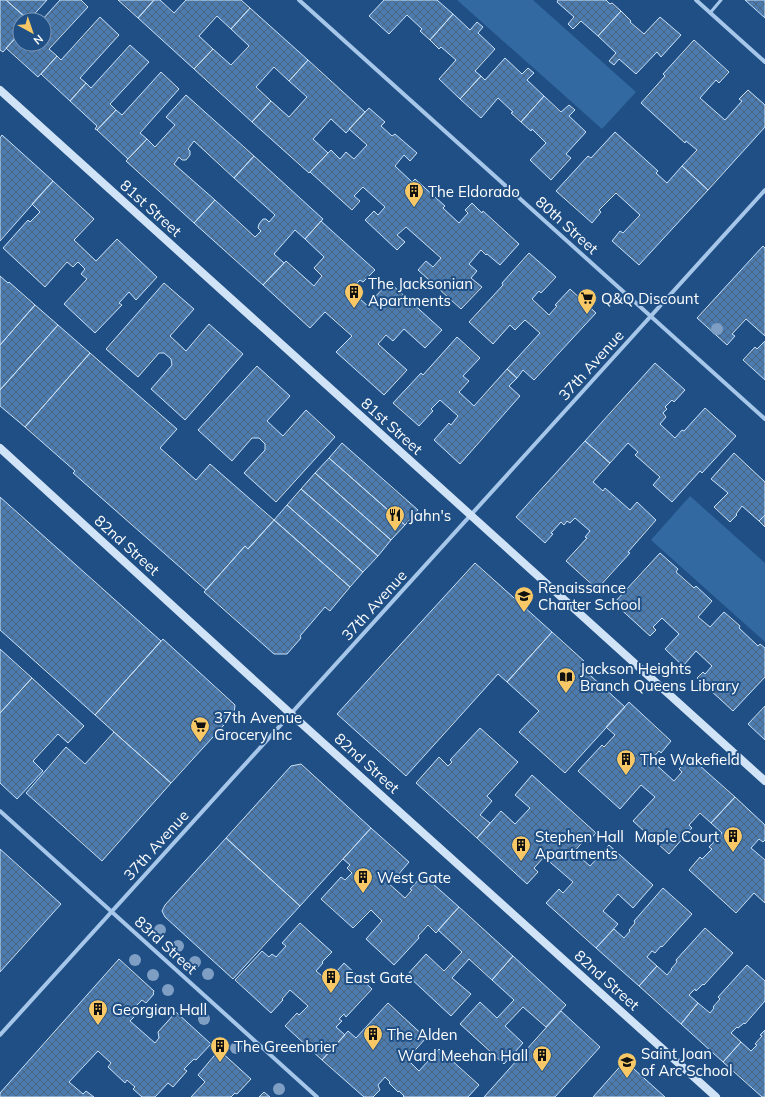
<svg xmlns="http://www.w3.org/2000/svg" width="765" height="1097" font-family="Mulish,sans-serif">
<defs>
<pattern id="building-cross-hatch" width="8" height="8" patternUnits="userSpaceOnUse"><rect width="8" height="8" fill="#4b7baf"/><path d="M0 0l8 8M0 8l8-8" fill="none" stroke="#4c647e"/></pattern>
</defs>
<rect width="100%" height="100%" fill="#1f4f84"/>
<path fill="#3269a1" d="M457,0H533L636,92L602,129Z
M690,496L765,563V642L651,540Z"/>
<path fill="url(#building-cross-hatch)" stroke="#cbe1f7" d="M0,0H6L28,20H20V33L3,52L0,50Z
M6,0H47L29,20Z
M60,0H81L88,7L49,49L57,56L38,77L6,48L20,33V44H44V20H42Z
M118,0H154L138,18Z
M154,0H160L174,13L186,0H241L250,8L231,29L217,16L199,36L213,49L194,69L138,18Z
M384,0H437L453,14L430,40L420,31L422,29L407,15L389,34L369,16Z
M558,0H606L610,4L612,3L621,11L598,36L581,21L573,29L568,24L574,17L557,2Z
M745,0H765V18Z
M250,8L308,60L289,81L274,67L256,87L271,101L252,122L194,69L213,49L231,65L249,46L231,29Z
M621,11L631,21L630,22L644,34L660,17L681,35L661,57L657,52L636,74L619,59L614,65L609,61L616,53L598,36Z
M453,14L470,30L477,22L483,27L478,33L495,49L475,71L481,76L460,99L439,79L456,60L441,47L439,49L430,40Z
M100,17L119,35L80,78L86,83L70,101L41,74L57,56L61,60Z
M694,40L729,72L719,83L716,80L700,98L725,120L742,101L739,99L748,90L765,105V127L708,190L682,166L697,150L686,141L685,143L641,103L665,76L663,74Z
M130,45L149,62L110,104L116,110L97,130L95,129L97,126L70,101L86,83L91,88Z
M505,58L522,74L528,68L534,73L527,80L544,96L521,122L511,113L513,112L498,98L481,118L460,99L481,76L485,80Z
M308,60L365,112L346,133L331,119L313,139L328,153L309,173L252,122L271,101L289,117L307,97L289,81Z
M161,72L179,89L140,133L147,139L128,159L97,130L116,110L122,115Z
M186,95L254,156L234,178L194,141L188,149L190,151V155L186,160H182L179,157L174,164L215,200L194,223L126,161L147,139L155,147L175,125L166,117Z
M544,96L561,112L569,105L575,110L569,116L586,132L566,154L571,158L551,180L530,160L546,143L532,129L531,131L521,122Z
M369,108L385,122L381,126L392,136L395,134L417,153L410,161L404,155L395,166L412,182L415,179L445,206L443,208L459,223L468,213L465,210L472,203L482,213L483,211L519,244L500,265L487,254L486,255L481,250L469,264L477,271L471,278L482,287L461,309L418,270L426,261L433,267L441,258L406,227L397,235L405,242L397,250L365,220L374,211L378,215L385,207L363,187L354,196L360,201L352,210L310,172L331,150L340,159L346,152L354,159L367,145L349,129Z
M615,132L658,171L656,173L667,183L682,166L708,190L639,265L612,241L620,231L623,233L640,215L616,193L599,210L601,212L592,223L556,191L588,156L591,158Z
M2,135L53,181L0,241V138Z
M254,156L323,219L305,239L295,230L274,254L284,263L263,285L194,223L215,200L255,237L261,231L258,228L259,224L263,219H266L269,222L275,215L234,178Z
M53,181L94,219L74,240L96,261L117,239L157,277L136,300L129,292L119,303L122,305L95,333L64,304L87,279L81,274L85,269L78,262L73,267L67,262L45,287L3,248L28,220L30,222L40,212L32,204Z
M321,221L375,270L363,282L360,280L350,290L369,307L375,300L374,298L389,282L442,330L425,348L404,329L393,341L386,335L378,344L407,370L384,395L336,352L352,336L325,312L310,328L263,285L286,261L314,286L322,276L314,268L324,257L305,239Z
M763,246L765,248V336L746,319L732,334L735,336L727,345L697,318Z
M529,253L556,277L541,293L539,291L532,299L549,315L557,306L555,305L570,289L596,313L534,380L523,370L517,378L507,369L540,333L525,320L515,330L510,325L493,344L469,322L503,285L502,283Z
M0,276L8,283L9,282L35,305L0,345Z
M164,283L194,309L170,336L186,351L209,324L243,354L185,420L151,389L172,365L171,359L164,353H159L138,377L106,349Z
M35,305L58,325L0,390V345Z
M58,325L90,353L25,427L0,406V390Z
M457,337L480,358L463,376L469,381L459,392L474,406L507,369L517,378L509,386L520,396L460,464L434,440L449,423L451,425L458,416L440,400L431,409L433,411L419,426L393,403L421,373L423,375Z
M765,341V380L743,360L755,347L757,349Z
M90,353L177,429L160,448L196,480L210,464L274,520L248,549L245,546L206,590L73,473L75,471L25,427Z
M655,363L685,390L674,402L672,400L665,407L667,409L663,413L666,417L660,424L675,438L682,430L684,431L705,408L736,436L702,473L700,471L672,502L653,485L660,477L635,455L638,452L628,443L610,463L585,441Z
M257,366L290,396L267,421L283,436L306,410L335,437L276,502L244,473L265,450V444L259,438H252L232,461L198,430Z
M585,441L610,463L593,482L603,491L605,488L630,510L637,502L656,520L628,552L630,553L597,589L566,561L587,538L585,537L590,531L575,518L570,523L567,521L564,525L561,522L551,533L553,534L545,543L516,517Z
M342,443L418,510L405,525L329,458Z
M734,453L765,482V515L759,521L742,506L736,514L737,515L730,522L714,507L728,493L711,479Z
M329,458L405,525L391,540L315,473Z
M315,473L391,540L378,556L301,489Z
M301,489L378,556L363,572L287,505Z
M0,497L161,641L95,715L0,630Z
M287,505L363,572L350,587L274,520Z
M765,515V527L759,521Z
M274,520L350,587L330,611L325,607L300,636L301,638L287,654H274L204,592L245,546L248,549Z
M660,553L678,569L676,572L694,588L696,586L712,601L698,617L710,627L724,612L740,626L739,628L758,646L760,644L765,648V677L733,711L697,678L703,672L705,674L712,666L696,651L683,666L665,649L679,634L662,618L653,627L656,630L650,636L614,603Z
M475,563L552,632L507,682L498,674L406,776L337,714Z
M552,632L584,661L580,666L625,707L565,773L519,732L539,711L507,682Z
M163,639L235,705L234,714L171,783L95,715Z
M0,649L32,678L0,713Z
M32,678L84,726L68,743L58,734L33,761L43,771L17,799L0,783V713Z
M629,702L671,741L661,753L659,751L651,760L674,781L682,772L679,769L690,757L735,797L711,823L700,813L689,825L692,828L669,854L633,821L655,797L641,785L620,809L578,771L602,745L604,747L615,735L606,727Z
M765,706V740L748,724Z
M480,728L518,762L487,796L492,801L480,815L490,823L477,838L416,783L439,757L448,766L452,762L450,760Z
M114,732L171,783L102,861L26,793L66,747L85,764Z
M301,764L371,828L300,906L226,838L291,766Z
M532,775L596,833L587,843L584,840L574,852L590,866L609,845L653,885L633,908L618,894L603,911L618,924L596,948L546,903L559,889L563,893L573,882L544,857L534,868L538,872L527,884L477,838L501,811L515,824L530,808L515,795Z
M735,797L765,825V840L763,842L759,839L751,848L765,860V903L754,893L736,913L689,870L700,857L702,859L712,849L709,847L722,833L711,823Z
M371,828L409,862L397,876L395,874L387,882L405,898L412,890L410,889L423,875L459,907L436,933L428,925L418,936L419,938L394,965L366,939L382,921L371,910L353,928L321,899L341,877L345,880L352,873L347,868L350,865L343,859Z
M226,838L300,906L233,979L165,917L162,911L165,905Z
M0,849L61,904L0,972Z
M663,888L692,914L662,947L661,946L655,953L652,951L647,957L657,966L639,986L596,948L614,929L624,938L630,931L629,930L635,923L634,921Z
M459,907L513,956L492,980L469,959L452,978L471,994L451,1016L407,975L426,954L444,971L462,952L438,930Z
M300,923L332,952L322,962L323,963L316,971L328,981L344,963L372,989L346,1017L344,1014L339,1019L342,1021L336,1027L345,1035L322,1060L285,1026L297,1013L299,1015L308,1006L290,990L282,999L283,1000L271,1013L235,980L262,951L269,957L272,954L276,957L286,946L282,943Z
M705,928L733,953L704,985L703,984L696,991L695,989L689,995L698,1003L681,1024L639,986L657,966L667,975L672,969H671L677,962L676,960Z
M513,956L566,1005L546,1027L523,1007L505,1026L523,1043L504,1064L460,1024L480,1002L497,1018L514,1000L492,980Z
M119,959L154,991L153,993L154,994L146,1003L142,1000L132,1010L135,1012V1016L130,1021L155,1043L159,1038L158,1032L176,1012L211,1044L196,1060L194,1059L184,1069L187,1071L173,1087L168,1083L155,1097H142L133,1089L135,1087L127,1080L125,1083L108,1067L111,1063L98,1051L69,1082L83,1094L86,1091L94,1097H0V1093Z
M747,965L765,981V1001L745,1024L744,1023L738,1028L737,1027L731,1033L741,1042L723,1062L681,1024L698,1003L710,1013L714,1008L713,1007L720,999L718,997Z
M388,1003L426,1038L407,1059L419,1071L439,1049L479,1085L468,1097H403L404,1096L399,1091L398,1092L389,1083L390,1082L385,1077L378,1085L380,1090L373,1097H364L322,1060L348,1031L356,1038Z
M561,1011L600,1047L555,1097H484Z
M765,1030V1097H762L723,1062L741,1042L751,1051L757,1045L755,1044L762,1036L760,1035Z
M219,1050L251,1079L237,1094L235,1093L231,1097H191L205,1082L198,1075Z
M625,1061L665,1097H593Z
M264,1092L270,1097H259Z"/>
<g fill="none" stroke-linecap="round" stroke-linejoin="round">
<path stroke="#a6c7ea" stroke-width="3" d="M710,13L721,0"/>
<path stroke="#a6c7ea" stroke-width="4" d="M299,0L765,419
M696,0L765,62
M0,811L317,1097
M0,1035L765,190"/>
<path stroke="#d1e3f7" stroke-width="8" d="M0,90L765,781
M0,448L291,714L716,1097"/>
</g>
<g fill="#7e9fc3">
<circle cx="717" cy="329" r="6"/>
<circle cx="160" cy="930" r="6"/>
<circle cx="178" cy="946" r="6"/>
<circle cx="135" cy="960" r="6"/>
<circle cx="195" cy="962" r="6"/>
<circle cx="208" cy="974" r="6"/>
<circle cx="153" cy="975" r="6"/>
<circle cx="168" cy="990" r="6"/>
<circle cx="204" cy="1019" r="6"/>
<circle cx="236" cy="1048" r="6"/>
<circle cx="279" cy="1089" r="6"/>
</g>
<defs>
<g id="building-pin" transform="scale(1)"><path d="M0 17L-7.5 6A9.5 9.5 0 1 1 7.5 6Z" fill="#f8c866" stroke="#1f4f84"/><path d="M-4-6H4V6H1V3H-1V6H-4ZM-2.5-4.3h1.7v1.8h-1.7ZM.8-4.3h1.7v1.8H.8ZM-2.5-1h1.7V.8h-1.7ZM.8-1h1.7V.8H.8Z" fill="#111"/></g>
<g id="supermarket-pin" transform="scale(1)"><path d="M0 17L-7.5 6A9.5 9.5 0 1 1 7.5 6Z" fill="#f8c866" stroke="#1f4f84"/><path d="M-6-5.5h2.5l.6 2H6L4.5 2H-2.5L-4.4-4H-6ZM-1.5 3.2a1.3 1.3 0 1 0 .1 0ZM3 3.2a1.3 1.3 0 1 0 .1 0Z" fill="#111"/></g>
<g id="restaurant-pin" transform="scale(1)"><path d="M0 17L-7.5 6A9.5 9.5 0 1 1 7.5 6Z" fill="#f8c866" stroke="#1f4f84"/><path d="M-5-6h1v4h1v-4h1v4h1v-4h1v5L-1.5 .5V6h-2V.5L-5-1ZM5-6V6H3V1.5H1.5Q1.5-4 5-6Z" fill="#111"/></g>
<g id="school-pin" transform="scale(1)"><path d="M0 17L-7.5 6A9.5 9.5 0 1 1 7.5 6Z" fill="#f8c866" stroke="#1f4f84"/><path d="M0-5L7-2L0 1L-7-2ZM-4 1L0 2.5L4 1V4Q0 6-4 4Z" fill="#111"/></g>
<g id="library-pin" transform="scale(1)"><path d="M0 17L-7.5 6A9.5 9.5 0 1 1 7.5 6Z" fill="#f8c866" stroke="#1f4f84"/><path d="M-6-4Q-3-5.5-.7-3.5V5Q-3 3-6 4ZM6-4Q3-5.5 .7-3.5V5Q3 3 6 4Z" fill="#111"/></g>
</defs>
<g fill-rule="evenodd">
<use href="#building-pin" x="414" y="191"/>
<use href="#building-pin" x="354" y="292"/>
<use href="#supermarket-pin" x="587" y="298"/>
<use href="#restaurant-pin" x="395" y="515"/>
<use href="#school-pin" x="524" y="596"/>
<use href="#library-pin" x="566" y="677"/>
<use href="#supermarket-pin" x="200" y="726"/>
<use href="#building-pin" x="626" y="759"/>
<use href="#building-pin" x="733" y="836"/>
<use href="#building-pin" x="521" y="845"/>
<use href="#building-pin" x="363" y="877"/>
<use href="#building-pin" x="331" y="977"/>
<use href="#building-pin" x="98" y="1009"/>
<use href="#building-pin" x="373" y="1034"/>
<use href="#building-pin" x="220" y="1046"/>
<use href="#building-pin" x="542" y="1055"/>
<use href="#school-pin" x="627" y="1062"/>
</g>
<g text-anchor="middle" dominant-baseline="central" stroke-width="4" stroke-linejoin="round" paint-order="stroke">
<g font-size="15" fill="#fff" stroke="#1f4f84" text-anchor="start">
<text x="428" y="191">The Eldorado</text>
<text x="368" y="283">The Jacksonian<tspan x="368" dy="17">Apartments</tspan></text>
<text x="601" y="298">Q&amp;Q Discount</text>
<text x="409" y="515">Jahn's</text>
<text x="538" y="587">Renaissance<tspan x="538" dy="17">Charter School</tspan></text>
<text x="580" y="668">Jackson Heights<tspan x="580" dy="17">Branch Queens Library</tspan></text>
<text x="214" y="717">37th Avenue<tspan x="214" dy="17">Grocery Inc</tspan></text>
<text x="640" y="759">The Wakefield</text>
<text x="535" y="836">Stephen Hall<tspan x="535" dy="17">Apartments</tspan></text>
<text x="719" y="836" text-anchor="end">Maple Court</text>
<text x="377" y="877">West Gate</text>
<text x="345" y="977">East Gate</text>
<text x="112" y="1009">Georgian Hall</text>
<text x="387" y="1034">The Alden</text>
<text x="234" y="1046">The Greenbrier</text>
<text x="641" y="1053">Saint Joan<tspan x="641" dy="17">of Arc School</tspan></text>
<text x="528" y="1055" text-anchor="end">Ward Meehan Hall</text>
</g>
<g font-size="15" fill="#fff" stroke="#1f4f84">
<text transform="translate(151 208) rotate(42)">81st Street</text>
<text transform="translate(567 225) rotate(42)">80th Street</text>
<text transform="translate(591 365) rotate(-48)">37th Avenue</text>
<text transform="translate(392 426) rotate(42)">81st Street</text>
<text transform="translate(127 545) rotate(42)">82nd Street</text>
<text transform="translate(374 605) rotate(-48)">37th Avenue</text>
<text transform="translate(367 763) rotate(42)">82nd Street</text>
<text transform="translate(156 845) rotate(-48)">37th Avenue</text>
<text transform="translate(166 945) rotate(42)">83rd Street</text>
<text transform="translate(607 980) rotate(42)">82nd Street</text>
</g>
</g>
<g transform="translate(32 32) rotate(140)"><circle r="19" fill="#1f4f84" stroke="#7995b5"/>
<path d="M0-3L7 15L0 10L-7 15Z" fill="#f8c866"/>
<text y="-6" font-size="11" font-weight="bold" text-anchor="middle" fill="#ffffff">N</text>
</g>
</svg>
